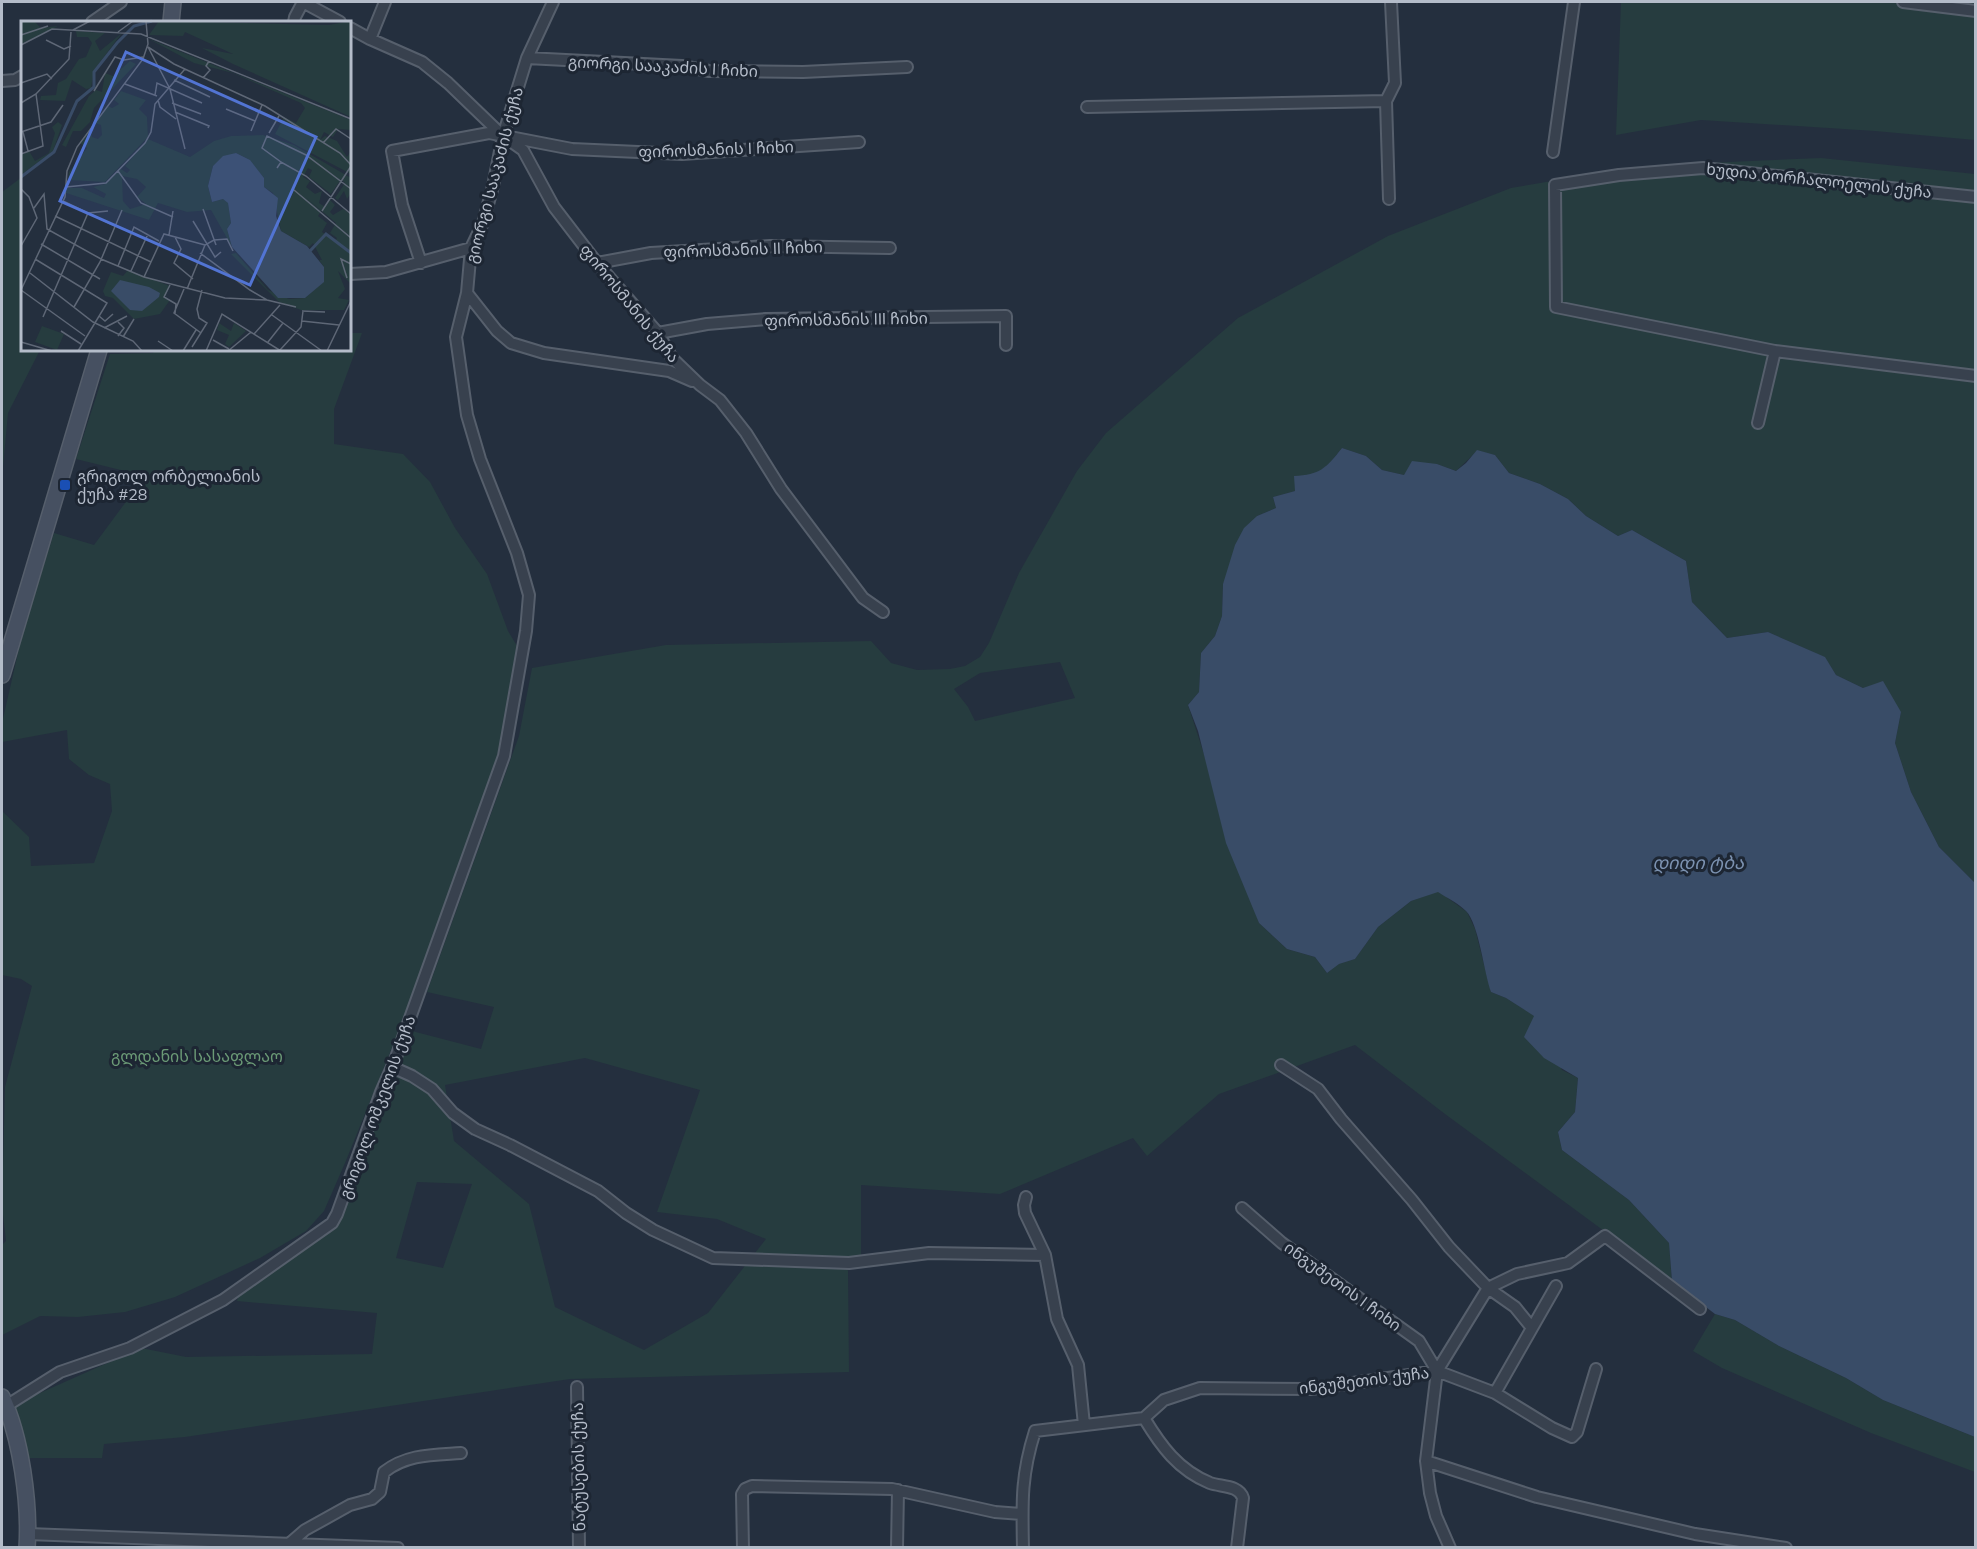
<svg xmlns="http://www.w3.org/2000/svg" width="1977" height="1549" font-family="Mulish,'Noto Sans Georgian',sans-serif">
<rect width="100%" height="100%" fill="#242f3e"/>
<path fill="#263c3f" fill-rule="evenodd" d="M1621,2H1975V140L1875,131L1701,120L1616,135Z
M1821,158L1975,174V883L1939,847L1911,792L1895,743L1901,712L1863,688L1836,675L1824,657L1768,632L1727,638L1692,602L1686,561L1632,530L1618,536L1586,516L1568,499L1540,484L1509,473L1495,455L1477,451L1456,471L1437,464L1404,475L1382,470L1366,456L1342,448L1330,463L1295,491L1273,497L1276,508L1257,516L1223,584L1222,616L1215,636L1201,653L1199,692L1188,705L1259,923L1287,949L1315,957L1327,973L1338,964L1355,959L1378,927L1411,901L1438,891L1467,912L1475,929L1491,992L1506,998L1535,1016L1562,1070L1578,1078L1575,1112L1558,1132L1562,1150L1629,1200L1669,1243L1672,1281L1445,1114L1355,1045L1219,1094L1147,1156L1133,1138L1000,1194L861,1185V1257H843L848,1271L849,1372L570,1379L185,1437L104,1444L102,1458H27L13,1405L141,1348L186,1357L372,1354L377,1313L237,1301L239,1293L333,1227L348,1197L412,1031L481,1049L494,1007L427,992L519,736L532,668L666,645L871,641L891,663L917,670L950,669L965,666L980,657L989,643L1019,573L1077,471L1106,433L1238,318L1388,236L1511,188L1616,170L1704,163ZM1060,662L1075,698L975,721L968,707L954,689L980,673ZM585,1058L700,1090L657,1212L717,1219L766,1239L708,1313L644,1350L555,1307L529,1204L454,1141L445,1085ZM417,1182L472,1184L443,1268L396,1258Z
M22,177V350H40L8,413L2,478V192Z
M350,333H362L334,409V444L403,454L430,482L455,528L487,574L508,631L520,651L502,743L455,880L398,1033L345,1163L324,1211L306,1231L260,1258L175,1297L125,1312L78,1317L40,1316L2,1335V1245L6,1241L2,1206L5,1087L32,986L21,979L2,975V811L29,837L31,866L94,863L112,811L110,784L89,775L69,759L67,730L2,742V723L23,631L54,533L94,545L145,476L76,459L110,354L153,353L155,350H350Z
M1715,1314L1735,1320L1779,1346L1846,1378L1883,1400L1975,1437V1472L1871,1433L1722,1368L1693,1351Z"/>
<path fill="#394c67" d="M1342,448L1366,456L1382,470L1404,475L1412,461L1437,464L1456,471L1466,463L1477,450L1495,455L1509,473L1540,484L1568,499L1586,516L1618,536L1632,530L1686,561L1692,602L1727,638L1768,632L1825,657L1836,675L1863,688L1883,681L1901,712L1895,743L1911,792L1939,847L1975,883V1437L1883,1400L1846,1378L1779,1346L1735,1320L1715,1314L1672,1281L1669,1243L1629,1200L1562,1150L1558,1132L1575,1112L1578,1078L1544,1058L1524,1037L1534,1016L1506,998L1491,992C1484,973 1479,924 1466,911C1458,903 1447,898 1438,892L1411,901L1378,927L1355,959L1339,964L1327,973L1315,957L1287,949L1259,923L1226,843L1198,731L1188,705L1199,692L1201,653L1215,636L1222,616L1223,584L1235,545L1244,528L1257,516L1276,508L1273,497L1295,491L1294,476C1320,475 1326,468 1342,448Z"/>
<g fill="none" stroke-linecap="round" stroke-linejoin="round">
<g stroke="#565f6c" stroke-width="14">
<path id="street" d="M303,2L340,22
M1903,2L1976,11
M92,22L121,2
M294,22L295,17L303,2
M350,28L370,39L422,62L448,83L503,136L523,150L554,207L597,263L658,333L672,358L700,385L720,400L746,433L781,489L863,598L883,612
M370,39L385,2
M527,58L682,66L709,71L803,72L907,67
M2,81L15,80L22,76
M1087,107L1386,101
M1553,152L1574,2
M1389,199L1386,101L1395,83L1391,2
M421,263L402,205L392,151L489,133L572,149L682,154L859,142
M597,263L651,253L770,246L890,248
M350,274L386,272L471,248
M467,293L497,331L511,343L544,353L669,371L692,381
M658,333L707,324L766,319L1006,316V345
M1775,351L1556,307L1555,185L1619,175L1703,168L1976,197
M1758,423L1775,351L1976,376
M1281,1065L1318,1089L1341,1119L1412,1200L1449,1247L1488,1288L1515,1307L1532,1328
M392,1067L412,1076L432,1089L453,1113L475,1129L510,1145L598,1191L626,1213L653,1230L713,1258L849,1263L929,1253L1045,1255
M1026,1197L1024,1205L1025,1213L1045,1255L1057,1319L1078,1365L1084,1425
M1242,1208L1282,1243L1419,1341L1437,1371
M577,1387L579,1548
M1495,1393L1556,1286
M6,1406L60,1372L130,1348L223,1300L332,1223L337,1214L381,1092L395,1060L504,756L526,631L529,595L517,553L480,459L467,415L456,337L467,293L471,248L483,223L493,186L503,136L527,58L553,2
M1144,1418C1161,1446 1178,1470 1210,1483C1221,1487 1239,1485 1243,1498L1237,1548
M1426,1461L1537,1497L1695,1534L1786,1548
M28,1534L398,1548
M290,1543L305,1530L350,1505L372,1499L380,1492L384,1472C407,1454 433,1455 461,1453
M743,1548L742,1494L745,1489L752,1486L892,1489L995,1512L1022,1514
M897,1548L898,1490
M1023,1548C1022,1502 1021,1475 1035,1431L1144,1418L1164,1400L1200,1388L1311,1389L1437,1371L1495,1393L1552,1428L1572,1437L1577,1432L1596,1369
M1450,1548L1436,1516L1430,1493L1426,1461L1437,1371L1488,1288L1517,1274L1568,1263L1605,1236L1700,1309"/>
</g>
<g stroke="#565f6c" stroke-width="18">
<path id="secondary" d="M171,22L173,2
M2,675L99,350
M2,1397C21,1437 30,1504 27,1548"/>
</g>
<use href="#street" stroke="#38414e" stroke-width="10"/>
<use href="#secondary" stroke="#465061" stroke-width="15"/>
</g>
<rect fill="#1a4fb4" stroke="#1d2633" stroke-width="2" x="59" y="479" width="12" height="12" rx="3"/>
<g text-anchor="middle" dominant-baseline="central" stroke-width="6" stroke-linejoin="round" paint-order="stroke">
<g font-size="16" fill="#b4bcc9" stroke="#1d2633">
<text transform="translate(663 66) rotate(3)">გიორგი სააკაძის I ჩიხი</text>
<text transform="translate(716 149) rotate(-2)">ფიროსმანის I ჩიხი</text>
<text transform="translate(494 175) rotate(-75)">გიორგი სააკაძის ქუჩა</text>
<text transform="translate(1819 180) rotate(6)">ხუდია ბორჩალოელის ქუჩა</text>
<text transform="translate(743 249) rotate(-2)">ფიროსმანის II ჩიხი</text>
<text transform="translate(630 303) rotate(51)">ფიროსმანის ქუჩა</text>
<text transform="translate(846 319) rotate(-1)">ფიროსმანის III ჩიხი</text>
<text transform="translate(377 1107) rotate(-70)">გრიგოლ ოშკელის ქუჩა</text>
<text transform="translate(1343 1286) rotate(36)">ინგუშეთის I ჩიხი</text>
<text transform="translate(1364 1380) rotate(-7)">ინგუშეთის ქუჩა</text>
<text transform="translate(578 1467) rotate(-91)">ნატუსების ქუჩა</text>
</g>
<g font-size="16" fill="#b4bcc9" stroke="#1d2633" text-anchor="start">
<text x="77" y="476">გრიგოლ ორბელიანის<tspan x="77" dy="18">ქუჩა #28</tspan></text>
</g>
<g font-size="16" fill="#6b9a76" stroke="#1d2633">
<text x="197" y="1056">გლდანის სასაფლაო</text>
</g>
<g font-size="18" font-style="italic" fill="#7c92b1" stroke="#1d2633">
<text x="1698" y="862">დიდი ტბა</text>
</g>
</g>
<g transform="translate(21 21)">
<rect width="330" height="330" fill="#242f3e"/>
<path d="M0,0H13L20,7L37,5L0,23ZM138,0L308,4L330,0V96L212,43L181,27L212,33L164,11L162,15L128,14ZM55,10L84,12L74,20L79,30L101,12L73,49L70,67L65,68L51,59L44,80L19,79L20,75L35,74L37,62L45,58L58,38L65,36L71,22L67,16H56ZM128,18L330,99V109L317,108L312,116L303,111L299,119L304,115L316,120L326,136L330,130V153L254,113L263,96L275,102L284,87L280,82L212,52L173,42ZM109,40L115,43L73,87L69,101L60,110H52L45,126L41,124L68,75L75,69L81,71L84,52L92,55ZM100,70L125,79L118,88L126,96L127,116L84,161L47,159L48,151L66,127L59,122L69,107L71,116L77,118L81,114L80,104L73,102L87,85L91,87L98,83L93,79ZM37,101L41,104L32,130L0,154V134L8,130L14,140L28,132L34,112L31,106ZM242,114L273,124L330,157V172L326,178L323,170L317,179L314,177L324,162L320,158L310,173L288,156L291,149L287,147L282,156L289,160L285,166L294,173L301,170L298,182L304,186L309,179L314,184L309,191L312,194L322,188L330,193V263L317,250L324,268L317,277L328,279L323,289H280L258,281L210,233L215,232L247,269L268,278L284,277L302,261L303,246L298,239H301L292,222L288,226L260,210L252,172L243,166V157L227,138L215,132L192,145L187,165L191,181L202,178L207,181L210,202L206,208L211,226L190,189L166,191L137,182L128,199L45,172L46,167H61L83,177L85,173L72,166L84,163L100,148L106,152L109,149L104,145L127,118L169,136L193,120L210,115ZM101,155L116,158L125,166L116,176L125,183L109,188L102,180ZM283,175L315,202L309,212L316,217L314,221L301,211L306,202L297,195L300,190ZM107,249L149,265L144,276L149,279L139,293L113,298L92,277L84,275L82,270L90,251L102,255ZM97,262L138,276L109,289L92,268ZM198,302L210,310L213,302L225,310L208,326L204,323L208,314L196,309ZM21,305L43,313L36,329L14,321Z" fill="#263c3f" fill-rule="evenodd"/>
<path d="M215,132L229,139L243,157V166L257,177L255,195L260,210L286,225L303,246V261L284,277H257L211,226L206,208L210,202L207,182L202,178L191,181L187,165L192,145L202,135ZM99,259L128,266L139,272L138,276L121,290L109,289L90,270Z" fill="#394c67"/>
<path fill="none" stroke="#394c67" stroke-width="3" d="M0,156L33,131L56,80L73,66V51L96,22L113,5L131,0M289,230L305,213L330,232"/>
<path fill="none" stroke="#5e6776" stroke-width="1.5" d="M52,9L69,0M97,11L112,0M0,14L27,5M25,19L43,28L50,25M0,24L31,8L120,13L330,98M127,26L153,43L244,85L319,132L330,144M127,26L149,68L164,128M182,57L189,49L185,45L188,40M153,59L189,76M0,62L26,53L31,58M104,63L136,75M73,70L94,36L103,39L122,36M134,74L136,62L181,82M137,79L139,86L155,98M0,82L15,73L48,38L50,11M151,82L180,93M205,88L234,100M154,91L188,105L187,107M230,110L241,84M0,111L30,101L42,84M2,111L7,130M248,112L258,95M302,122L315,108L330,118M0,133L22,125L15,73M260,141L241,127L246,115L285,134L330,168M256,147L260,141L285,155L330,193M97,150L120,182L152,196M45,166L85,162L124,122L130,111L134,83L164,48M0,168L8,176L16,197L0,225M273,169L330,217M42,180L94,205M13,187L23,173L26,208L80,238L123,256L204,277L246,279M182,188L195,224M301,190L330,145M67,192L87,190M34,195L130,241M172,200L194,236L200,231M148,214L152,190M154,216L160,228L153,242L172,258M20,223L79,258M179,232L229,269L246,279L275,286M14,238L86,282L57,330M97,245L113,206L138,220M110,250L127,213M9,252L72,301L112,320L121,330M123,256L143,213L184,224M326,257L320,238L330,243M149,264L143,276L155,283L154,293M163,268L153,292L180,312M166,268L184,224L193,219L206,218L212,230M0,269L64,315M0,269L44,176L46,150L56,126L122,38L127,23L125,0M53,286L79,241L101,189M281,290L304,291M251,294L301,330M78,295L84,300L92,293M22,296L67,192M281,300L318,304M83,307L106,295M40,310L60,323M233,313L259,284M97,315L103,307L97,301M102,316L113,298M192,319L208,328M137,320L152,330M0,321L31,330M247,321L262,302M171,326L186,302L178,297L176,288L181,269M259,329L280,306L282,290M162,330L175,309M185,330L201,293L260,330M207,330L230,311M306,330L330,280"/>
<path fill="#5274d3" fill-opacity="0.15" stroke="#5274d3" stroke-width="3" d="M105,31L295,116L229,264L39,180Z"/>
<rect width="330" height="330" fill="none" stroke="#b4bcc9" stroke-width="3"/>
</g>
<rect width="1977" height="1549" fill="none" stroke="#b4bcc9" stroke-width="6"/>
</svg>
